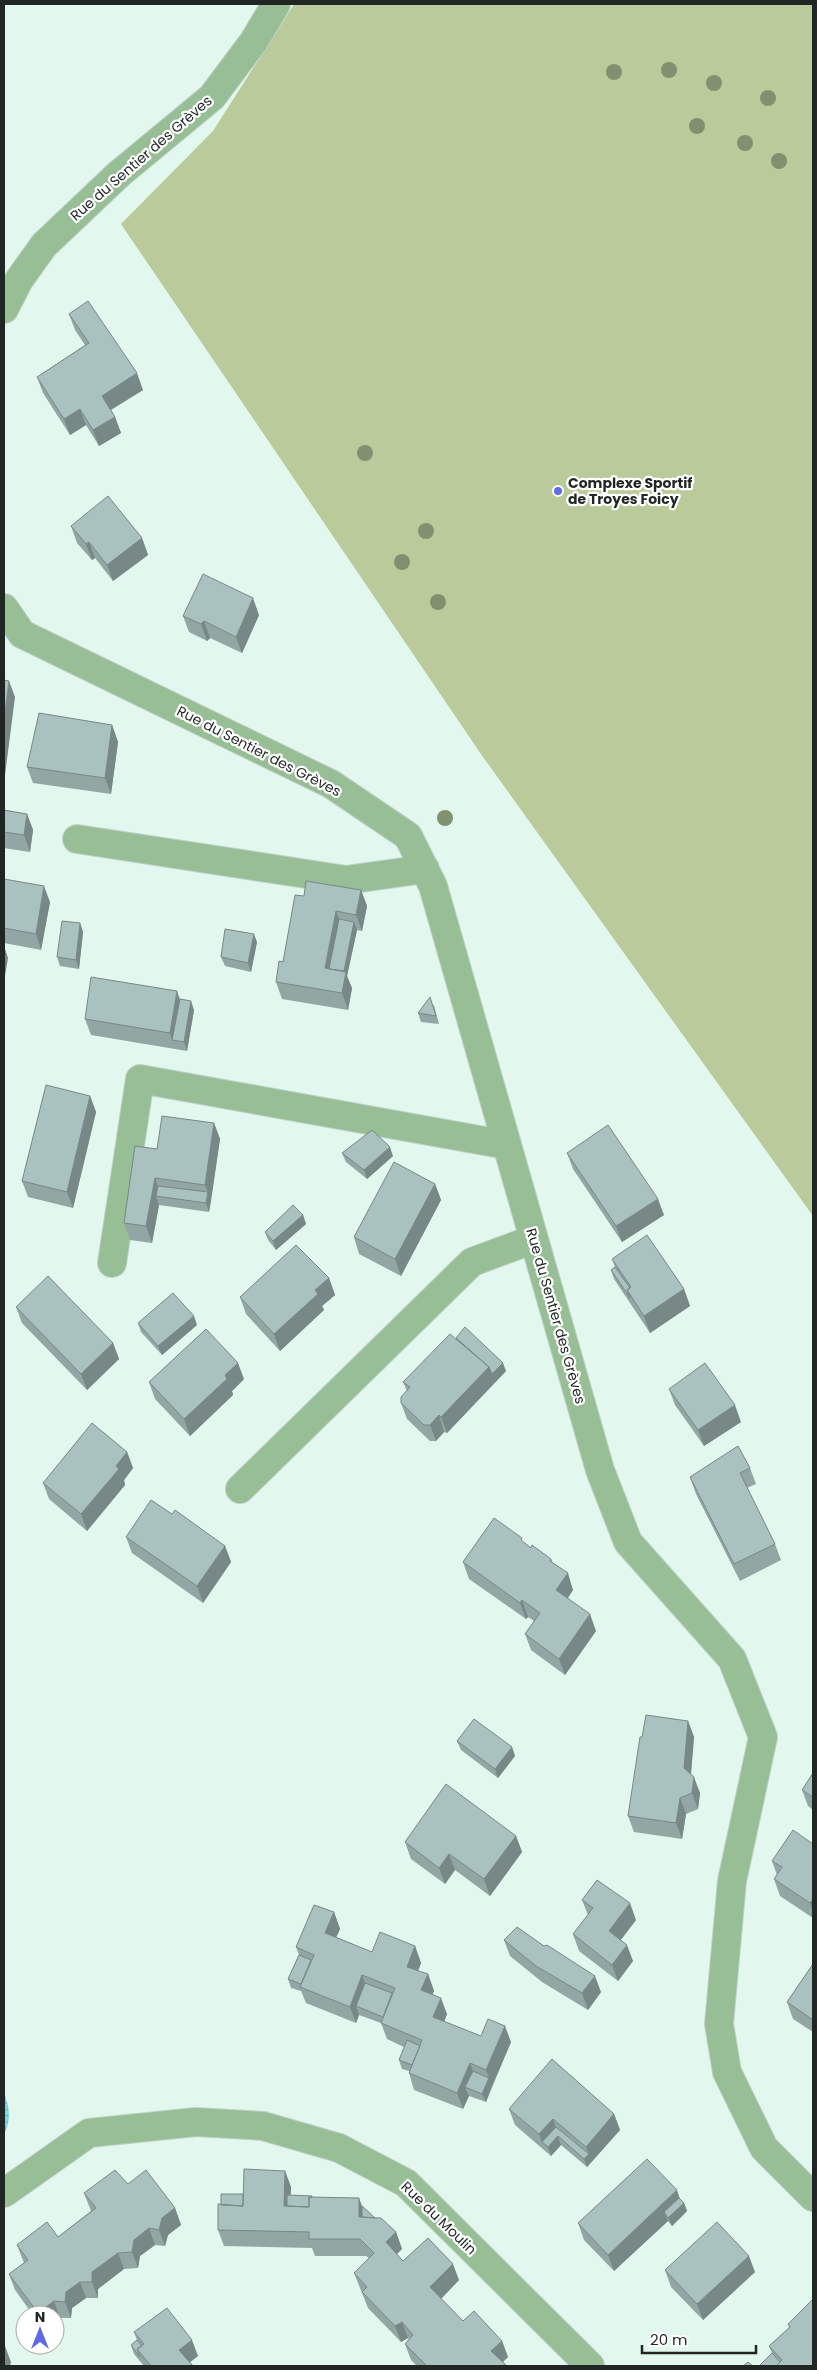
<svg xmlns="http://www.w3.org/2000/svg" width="817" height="2370" font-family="Poppins,sans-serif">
<defs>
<pattern id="water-rules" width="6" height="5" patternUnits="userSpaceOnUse" patternTransform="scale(1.25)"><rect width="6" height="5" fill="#76d8e8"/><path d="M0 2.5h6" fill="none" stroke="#66b9c7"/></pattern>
</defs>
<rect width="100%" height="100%" fill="#e2f7ed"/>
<path fill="#bbca9b" d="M294,4H813V1216L483,757L121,224L213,131Z"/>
<path fill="url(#water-rules)" d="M4,2093C10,2108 11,2120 4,2135Z"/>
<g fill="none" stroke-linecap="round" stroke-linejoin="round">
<g stroke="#bfd1c9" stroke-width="30">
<path id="minor" d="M4,309L19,280L44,245L119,174L212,97L254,41L276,4
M4,608L22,634L331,784L408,836L433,886L600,1470L628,1542L732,1659L763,1737L732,1881L719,2024L727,2072L764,2148L813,2197
M77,839L346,880L425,869
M112,1263L140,1079L507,1145
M240,1489L472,1262L534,1239
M4,2193L89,2133L196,2122L263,2126L339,2148L406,2183L590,2366"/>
</g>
<use href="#minor" stroke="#98be96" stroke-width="28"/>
</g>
<g fill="#81916f">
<circle cx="669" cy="70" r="8"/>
<circle cx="614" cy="72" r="8"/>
<circle cx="714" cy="83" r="8"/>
<circle cx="768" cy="98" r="8"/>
<circle cx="697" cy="126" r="8"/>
<circle cx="745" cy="143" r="8"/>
<circle cx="779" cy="161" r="8"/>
<circle cx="365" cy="453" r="8"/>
<circle cx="426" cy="531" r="8"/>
<circle cx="402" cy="562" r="8"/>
<circle cx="438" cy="602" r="8"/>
<circle cx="445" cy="818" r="8"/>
</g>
<path fill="#92a7a4" d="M69,314L143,390L111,410L115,417L121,433L99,446L86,425L70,435L43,393L37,377L85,345L75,330Z
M71,526L142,538L148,555L113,581L95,558L92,560L77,543Z
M259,615L242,653L210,638L207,641L189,632L183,616Z
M112,725L118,742L111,794L33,783L27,767Z
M4,810L27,814L33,830L30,852L4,848Z
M4,879L50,902L41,950L4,943Z
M361,890L367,906L362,931L357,930L347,976L352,988L348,1010L282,999L276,982L304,896Z
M80,923L83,932L79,969L60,966L57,957Z
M257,942L251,972L225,966L221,957Z
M180,999L194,1010L187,1051L91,1035L85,1019Z
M434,1005L439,1024L421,1022L418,1013Z
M90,1096L96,1112L73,1208L28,1197L22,1181Z
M214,1123L220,1139L209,1212L159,1205L152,1243L130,1240L124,1223L157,1149Z
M342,1153L393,1156L367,1179L346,1162Z
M567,1153L664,1215L622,1242L573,1169Z
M435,1184L441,1200L401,1276L359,1254L354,1237Z
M303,1215L306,1224L276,1250L268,1240L265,1232Z
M612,1259L684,1289L690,1306L650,1333L614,1279L611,1270L615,1267Z
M329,1278L335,1295L322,1306L324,1310L280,1351L246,1314L240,1297Z
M16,1307L113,1343L119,1359L87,1390L22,1323Z
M138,1323L197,1325L162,1355L141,1332Z
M456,1338L506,1371L447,1433L444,1432L436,1441H430L407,1419L401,1403L407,1391L403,1382Z
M244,1379L232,1391L233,1395L190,1436L155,1399L149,1382Z
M669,1389L741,1422L704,1446L675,1405Z
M127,1452L133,1468L124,1480L125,1485L87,1531L49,1499L43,1483Z
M750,1468L756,1484L747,1488L775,1544L781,1560L740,1581L696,1494L690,1477Z
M172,1514L225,1546L231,1562L203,1603L132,1553L126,1537Z
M524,1543L531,1548L551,1559L553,1563L573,1590L568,1598L596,1631L565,1675L531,1650L525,1634L534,1621L528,1617L526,1619L469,1579L463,1562Z
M688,1721L694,1737L691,1774L700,1793L698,1809L686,1814L682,1839L634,1832L628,1816L642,1737Z
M457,1741L512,1747L515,1756L498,1778L461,1750Z
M813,1773V1810L808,1806L802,1790Z
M516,1836L522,1852L490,1896L455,1870L445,1884L411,1859L405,1842Z
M813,1844V1918L780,1896L774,1879L777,1875L772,1861Z
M582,1900L636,1920L621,1940L633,1961L618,1981L579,1951L573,1934L588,1915Z
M334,1912L340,1929L336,1937L372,1952L415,1946L421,1963L418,1971L428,1974L434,1991L432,1994L447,2014L444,2022L481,2036L511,2042L486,2102L469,2096L463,2109L414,2090L409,2073V2071L402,2069L399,2060L404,2047L387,2039L381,2023L359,2015L356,2023L306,2003L301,1991L291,1988L288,1979L299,1955L296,1947Z
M504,1940L601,1992L588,2010L542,1982L510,1956Z
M813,1964V2032L793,2019L787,2002Z
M509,2109L614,2114L620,2130L587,2167L561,2145L551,2156L515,2125Z
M285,2171L291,2187L290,2195L313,2197L362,2206L375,2218L396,2232L402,2249L396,2254L403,2261L459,2280L441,2299L463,2321L502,2341L508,2357L503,2362L507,2366H417L411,2360L405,2344L409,2339L408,2338L401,2342L368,2308L354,2273L369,2258L366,2256H315L312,2248L224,2246L218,2230L221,2205L243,2194Z
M128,2184L175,2208L181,2225L168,2235L165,2246L155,2245L140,2256L138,2268L124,2269L98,2289V2298H86L72,2308L71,2318H60L55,2322V2315H33L15,2290L9,2274L24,2263L17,2245L58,2237L91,2211L84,2193Z
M679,2198L684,2203L687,2211L672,2226L668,2221L614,2271L584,2240L578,2223Z
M665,2270L755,2272L703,2320L671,2287Z
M813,2299V2366H759L772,2353L769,2346L789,2328L788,2324Z
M134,2332L198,2356L190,2362L193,2366H144L134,2354L131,2345L137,2340Z"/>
<path fill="#778886" d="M137,373L143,390L107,412L102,396Z
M80,409L86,425L70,435L64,419Z
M115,417L121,433L99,446L93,430Z
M142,538L148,555L113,581L107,565Z
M89,542L95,558L92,560L86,544Z
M253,598L259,615L242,653L236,637Z
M204,621L210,638L207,641L201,624Z
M9,681L15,697L4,783V721Z
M112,725L118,742L111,794L105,778Z
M27,814L33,830L30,852L24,835Z
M44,886L50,902L41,950L36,934Z
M361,890L367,906L362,931L356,915Z
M336,911L342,928L328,976L325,968Z
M354,922L357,930L347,976L352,988L348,1010L342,993V978Z
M80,923L83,932L79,969L76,960Z
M254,934L257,942L251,972L248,963Z
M5,949L8,958L4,982V954Z
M177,991L183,1008L172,1040L170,1033Z
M191,1001L194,1010L187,1051L184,1042Z
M90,1096L96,1112L73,1208L67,1192Z
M214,1123L220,1139L211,1201L205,1185Z
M390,1147L393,1156L367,1179L364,1170Z
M155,1178L161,1195L156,1196L159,1205L152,1243L146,1226Z
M435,1184L441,1200L401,1276L395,1259Z
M208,1192L211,1201L209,1212L206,1203Z
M658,1199L664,1215L622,1242L616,1226Z
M303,1215L306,1224L276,1250L273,1241Z
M329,1278L335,1295L322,1306L324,1310L280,1351L274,1334L315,1290Z
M684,1289L690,1306L650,1333L644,1316Z
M194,1316L197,1325L162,1355L158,1346Z
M113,1343L119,1359L87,1390L81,1374Z
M238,1363L244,1379L232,1391L233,1395L190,1436L184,1419L225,1375Z
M503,1363L506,1371L447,1433L441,1417L489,1367Z
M735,1405L741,1422L704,1446L698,1430Z
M439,1415L444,1432L436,1441L430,1425Z
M127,1452L133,1468L124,1480L125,1485L87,1531L81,1514L116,1466Z
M225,1546L231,1562L203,1603L197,1586Z
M568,1573L573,1590L562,1606L556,1590Z
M522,1600L528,1617L526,1619L520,1603Z
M590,1614L596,1631L565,1675L559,1659Z
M688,1721L694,1737L690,1785L684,1768Z
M512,1747L515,1756L498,1778L495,1769Z
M694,1777L700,1793L698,1809L692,1793Z
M680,1798L686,1814L682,1839L676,1823Z
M516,1836L522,1852L490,1896L484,1879Z
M449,1854L455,1870L445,1884L439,1868Z
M813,1899V1913L810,1903Z
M630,1903L636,1920L615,1947L609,1931Z
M334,1912L340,1929L331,1949L325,1933Z
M627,1945L633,1961L618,1981L612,1965Z
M415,1946L421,1963L413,1983L407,1967Z
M428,1974L434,1991L427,2007L421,1990Z
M362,1975L368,1991L356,2006L359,2015L356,2023L350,2007Z
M595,1976L601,1992L588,2010L582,1993Z
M441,1998L447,2014L439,2034L433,2017Z
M505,2026L511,2042L492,2086L486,2070Z
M470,2063L476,2079L465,2087L469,2096L463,2109L457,2093Z
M489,2078L492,2086L486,2102L482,2094Z
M614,2114L620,2130L587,2167L584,2159L589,2154L586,2147Z
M553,2119L559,2136L558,2137L561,2145L551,2156L548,2147L542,2142L539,2134Z
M285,2171L291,2187L290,2214L284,2206Z
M677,2190L682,2205L684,2203L687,2211L672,2226L668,2218L664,2212L668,2221L614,2271L608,2255Z
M359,2198L365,2214L362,2225L359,2217Z
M175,2208L181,2225L168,2235L165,2246L159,2230L162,2218Z
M149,2228L155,2245L140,2256L138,2268L132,2252L134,2240Z
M396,2232L402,2249L392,2259L386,2242Z
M118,2253L124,2269L98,2289V2298L92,2282V2272Z
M749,2256L755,2272L703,2320L697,2304Z
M453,2264L459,2280L436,2304L430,2287Z
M80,2282L86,2298L72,2308L71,2318L65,2302L66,2292Z
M54,2301L60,2318L55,2322V2315H39L38,2313Z
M402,2322L408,2338L401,2342L395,2326Z
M192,2340L198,2356L185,2366L179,2350Z
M502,2341L508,2357L498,2366L491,2351Z
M5,2346L11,2362L10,2366H4V2356Z"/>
<path fill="#aac2bf" stroke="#778886" d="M88,301L137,373L102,396L115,417L93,430L80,409L64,419L37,377L89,343L69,314Z
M108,496L142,538L107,565L89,542L86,544L71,526Z
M203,574L253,598L236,637L204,621L201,624L183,616Z
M4,680L9,681L4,721Z
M39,713L112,725L105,778L27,767Z
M4,810L27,814L24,835L4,832Z
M4,879L44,886L36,934L4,928Z
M306,881L361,890L356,915L336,911L325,968L346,972L342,993L276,982L279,961L283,962L295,895L304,896Z
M339,919L354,922L344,971L329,969Z
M62,921L80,923L76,960L57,957Z
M225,929L254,934L248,963L221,957Z
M91,977L177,991L170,1033L85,1019Z
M430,997L436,1016L418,1013Z
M180,999L191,1001L184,1042L172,1040Z
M46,1085L90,1096L67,1192L22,1181Z
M162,1116L214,1123L205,1185L155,1178L146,1226L124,1223L135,1146L157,1149Z
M608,1125L658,1199L616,1226L567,1153Z
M372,1130L390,1147L364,1170L342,1153Z
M394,1162L435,1184L395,1259L354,1237Z
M158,1186L208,1192L206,1203L156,1196Z
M293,1205L303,1215L273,1241L265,1232Z
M647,1235L684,1289L644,1316L627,1290L631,1287L612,1259Z
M296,1245L329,1278L315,1290L318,1294L274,1334L240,1297Z
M615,1267L630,1288L627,1290L630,1298L611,1270Z
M48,1276L113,1343L81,1374L16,1307Z
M173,1293L194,1316L158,1346L138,1323Z
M465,1327L503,1363L492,1374L489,1367L456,1338Z
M206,1329L238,1363L225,1375L227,1379L184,1419L149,1382Z
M450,1334L489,1367L441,1417L439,1415L430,1425H424L401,1403V1397L410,1387L403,1382Z
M705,1363L735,1405L698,1430L669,1389Z
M92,1423L127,1452L116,1466L119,1469L81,1514L43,1483Z
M738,1446L750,1468L740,1473L775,1544L734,1564L690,1477Z
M151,1500L172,1514L175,1510L225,1546L197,1586L126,1537Z
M494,1518L522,1538L521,1540L531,1548L532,1545L551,1559L550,1561L568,1573L556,1590L590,1614L559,1659L525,1634L540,1613L522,1600L520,1603L463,1562Z
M646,1715L688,1721L684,1768L694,1777L692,1793L680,1798L676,1823L628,1816L640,1737H642Z
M474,1719L512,1747L495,1769L457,1741Z
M813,1773V1797L802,1790Z
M446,1784L516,1836L484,1879L449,1854L439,1868L405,1842Z
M793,1830L813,1844V1899L810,1903L774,1879L782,1867L772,1861Z
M597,1880L630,1903L609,1931L627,1945L612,1965L573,1934L593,1908L582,1900Z
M314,1905L334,1912L325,1933L372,1952L380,1932L415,1946L407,1967L428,1974L421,1990L441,1998L433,2017L481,2036L488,2019L505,2026L486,2070L470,2063L457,2093L409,2073L422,2040L381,2023L395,1988L362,1975L350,2007L300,1987L314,1955L296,1947Z
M517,1927L544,1946L547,1945L595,1976L582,1993L536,1966L504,1940Z
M299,1955L311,1960L301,1984L288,1979Z
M813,1964V2020L787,2002Z
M365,1983L392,1993L383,2017L356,2006Z
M407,2040L420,2046L412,2065L399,2060Z
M552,2059L614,2114L586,2147L553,2119L539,2134L509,2109Z
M473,2071L489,2078L482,2094L465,2087Z
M556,2127L589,2154L584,2159L558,2136L548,2147L542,2142Z
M647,2159L677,2190L608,2255L578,2223Z
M244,2169L285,2171L284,2206L309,2207V2197L359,2198V2217L381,2218L396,2232L386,2242L403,2261L428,2238L453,2264L430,2287L463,2321L474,2311L502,2341L491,2351L507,2366H427L405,2344L413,2335L402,2322L395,2326L362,2292L367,2287L354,2273L374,2253L360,2239H309V2232L218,2230V2204L243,2206Z
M115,2170L128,2184L146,2170L175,2208L162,2218L159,2230L149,2228L134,2240L132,2252L118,2253L92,2272V2282H80L66,2292L65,2302L54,2301L38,2313L9,2274L28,2260L17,2245L47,2222L58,2237L96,2208L84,2193Z
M221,2194H243V2206L221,2205Z
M287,2195L312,2196V2197H309V2207L287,2206Z
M679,2198L684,2203L668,2218L664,2212Z
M362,2206L375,2218L362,2217Z
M717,2222L749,2256L697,2304L665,2270Z
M813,2299V2366H776L782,2360L769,2346L790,2327L788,2324Z
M167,2308L192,2340L179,2350L193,2366H151L137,2349L144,2344L134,2332Z
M137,2340L142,2346L137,2349L140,2357L131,2345Z
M772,2353L780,2362L776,2366H759Z
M748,2362L753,2366H743Z"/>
<circle fill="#5f6be3" stroke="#fff" stroke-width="2" cx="558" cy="491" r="5"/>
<g text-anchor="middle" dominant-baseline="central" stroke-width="4.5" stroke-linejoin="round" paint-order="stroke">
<g font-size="14" fill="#1f2623" stroke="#fff">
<text transform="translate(141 158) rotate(-41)">Rue du Sentier des Grèves</text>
<text transform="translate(259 751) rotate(27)">Rue du Sentier des Grèves</text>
<text transform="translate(556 1316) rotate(74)">Rue du Sentier des Grèves</text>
<text transform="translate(439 2218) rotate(44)">Rue du Moulin</text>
</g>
<g font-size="14" font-weight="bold" fill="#1f2623" stroke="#fff" text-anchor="start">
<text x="568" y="483">Complexe Sportif<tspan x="568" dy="16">de Troyes Foicy</tspan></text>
</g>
</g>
<rect width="817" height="2370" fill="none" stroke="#1f2623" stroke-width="10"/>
<g transform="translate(40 2330)"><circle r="24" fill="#ffffff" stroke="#a5a8a7"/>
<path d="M0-4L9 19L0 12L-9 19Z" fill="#5f6be3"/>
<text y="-8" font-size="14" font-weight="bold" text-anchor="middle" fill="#1f2623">N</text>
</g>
<path d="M642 2345v8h114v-8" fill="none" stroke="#1f2623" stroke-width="2.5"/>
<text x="650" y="2345" font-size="15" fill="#1f2623" stroke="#ffffff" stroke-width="4" paint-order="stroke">20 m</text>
</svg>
